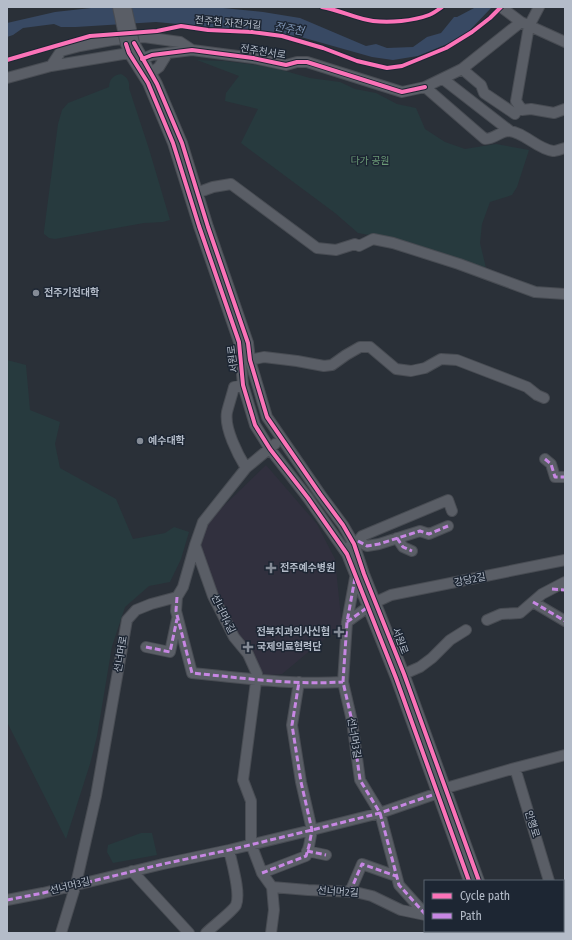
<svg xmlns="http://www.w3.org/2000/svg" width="572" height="940" font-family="'Fira Sans Condensed','Noto Sans KR',sans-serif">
<rect width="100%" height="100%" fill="#2a3038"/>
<path fill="#31303e" d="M266,465L317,524L335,559L342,627L318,644L282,674L261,676L239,641L210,577L199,544L201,528Z"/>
<path fill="#273a3e" d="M197,60L225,61L271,67L310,78L340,82L355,89L376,93L397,104L416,108L425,129L445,142L465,149L496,144L529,150L517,187L512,195L490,202L482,224L480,243L486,268L412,243L358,233L335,213L241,143L258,109L225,101L226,93L239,76Z
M121,74C127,77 130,81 129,88L149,149L170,220L163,222L144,223L55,239L49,238L44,234V231L58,124L62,110L68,103L109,87C109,80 113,75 121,74Z
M7,360L26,365L30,410L60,422L55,444L60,468L116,499L133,539L165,533L174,527L189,532L181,559L170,582L149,586L125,607L112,646L97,736L90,764L66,839L7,722Z
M141,833H152L157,855L113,863L107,852L108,845Z"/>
<path fill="#384963" d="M100,7H213L263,12L300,18L366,46L376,44L387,48L413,47L427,37L441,33L454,17H457L476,7H492L469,31L452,42L418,56L393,60L372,57L301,37L276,33L156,22L76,27H61L54,24L23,28L13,35L7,37V23L55,12Z"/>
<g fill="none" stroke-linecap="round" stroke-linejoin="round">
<g stroke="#484c53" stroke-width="12">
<path id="minor" d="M501,7L521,22L565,42
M539,7L529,26L516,101L522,110L531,109L554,113L565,109
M134,43L157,84L182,143L208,227L248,343L250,360L267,417L320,494L343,525L354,544L364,574L404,674L479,881
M126,44L129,53L148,83L173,143L199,226L239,342L243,385L255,425L270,449L308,498L347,554L396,678L469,881
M142,59L152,55L192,50L253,58L286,65L297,62H307L402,92L425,87L462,69L521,22
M51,66L61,51L80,46L112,40L144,37L180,42L192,50
M462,69L481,85L484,93L515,114
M151,73L159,67L167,54
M7,78L51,66L129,53
M443,79L510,131
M425,87L485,139C495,139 500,131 509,131C524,132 537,149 553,151C556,151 561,149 565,148
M191,195L213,187L231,184L317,248L336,250L355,244L359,246L373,239L393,243L459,264L535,292L565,294
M250,360L264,357L297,361L324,366L332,365L346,355L360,347H370L396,369L411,371L425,368L441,359L457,360L527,387L537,395L544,398
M243,385L234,387C232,395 229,404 227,412C224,428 238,455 246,468
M545,459L551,464L555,477H565
M397,538L403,547L412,551
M358,541L367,546L379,544L420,531L429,534L448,526
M195,545L213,596L234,637L248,654L257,674L243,780L251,801V844L262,873L272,887L274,910L271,933
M349,547L358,541L362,536L448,500L452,511
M355,578L347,622L343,682L352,721L360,780L380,813L399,885L425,914
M177,597L176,611L192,673C242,678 292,685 343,682
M376,602L391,595L565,560
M533,602L565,621
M487,620L501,614L520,613L542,594L565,582
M347,622L368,607
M146,647L170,652L177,619
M404,674L420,667L432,658L450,640L466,630
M515,768L549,881
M307,851L326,855
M132,871L189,933
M262,873L306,856L309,846L312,830L301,782L292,725L299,682
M272,887L308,890L355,892L372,896L401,910L425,915
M350,892L362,864L396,876
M7,900L43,893L163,864L229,850L312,830L380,813L438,793L446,788L515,768L565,755
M563,905L565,904
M443,931L445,933
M487,931V933
M496,931L497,933
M561,931L562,933
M61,933L76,884L96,796L127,620L136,610L151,604L177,597L183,587L195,545L203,522L246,468L275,444
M206,933C212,927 233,911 236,905C241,893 232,864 229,850"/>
</g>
<use href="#minor" stroke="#5a5e66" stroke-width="10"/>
<g stroke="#484c53" stroke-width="12" stroke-linecap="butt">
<path id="minor-bridge" d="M118,7L126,44
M126,7L134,43"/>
</g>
<use href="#minor-bridge" stroke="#5a5e66" stroke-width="10"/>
<path stroke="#c787e3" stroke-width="3" stroke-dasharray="6 3" stroke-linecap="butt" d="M545,459L551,464L555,477H565
M397,538L403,547L412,551
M358,541L367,546L379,544L420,531L429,534L448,526
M355,578L347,622L343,682L352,721L360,780L380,813L399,885L425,914
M552,589L565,590
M177,597L176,611L192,673C242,678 292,685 343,682
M533,602L565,621
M347,622L368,607
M146,647L170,652L177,619
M307,851L326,855
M262,873L306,856L309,846L312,830L301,782L292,725L299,682
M350,892L362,864L396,876
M7,900L43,893L163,864L229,850L312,830L380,813L438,793"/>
<g stroke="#1d2633" stroke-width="6">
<path id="cycleway" d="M322,7C340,10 356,19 373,21C390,23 413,21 429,15C434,13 438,10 442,7
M134,43L157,84L182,143L208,227L248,343L250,360L267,417L320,494L343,525L354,544L364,574L404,674L479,881
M126,44L129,53L148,83L173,143L199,226L239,342L243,385L255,425L270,449L308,498L347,554L396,678L469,881
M142,59L152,55L192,50L253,58L286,65L297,62H307L402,92L425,87
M7,60L90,36L157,31L181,26L208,30L252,32L282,36L323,48L357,61L387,68L402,66L446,48L472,32L490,18L501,7"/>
</g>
<use href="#cycleway" stroke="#fb73b8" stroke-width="4"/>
</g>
<g fill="#848b96" stroke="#1d2633" stroke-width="1.5">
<circle cx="36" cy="293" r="4"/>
<circle cx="140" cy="441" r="4"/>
<path d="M269 562h4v4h4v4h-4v4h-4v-4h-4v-4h4z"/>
<path d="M337 626h4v4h4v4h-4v4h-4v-4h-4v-4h4z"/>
<path d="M246 641h4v4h4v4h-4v4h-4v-4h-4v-4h4z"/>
</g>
<g text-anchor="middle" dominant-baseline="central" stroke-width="3" stroke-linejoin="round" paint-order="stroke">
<g font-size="10" fill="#b4bcc9" stroke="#1d2633">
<text transform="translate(228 23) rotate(5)">전주천 자전거길</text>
<text transform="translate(263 52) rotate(9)">전주천서로</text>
<text transform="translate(233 359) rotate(-97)">서원로</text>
<text transform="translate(470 580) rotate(-12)">강당2길</text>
<text transform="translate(223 614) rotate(64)">선너머4길</text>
<text transform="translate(400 641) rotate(69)">서원로</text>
<text transform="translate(121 654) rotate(-81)">선너머로</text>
<text transform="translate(354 738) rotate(81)">선너머3길</text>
<text transform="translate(532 824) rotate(73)">안행로</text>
<text transform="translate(70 886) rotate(-14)">선너머3길</text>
<text transform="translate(338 892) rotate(4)">선너머2길</text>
</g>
<g font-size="10" fill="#6b9a76" stroke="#1d2633">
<text x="370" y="161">다가 공원</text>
</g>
<g font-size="10" font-weight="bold" fill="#b4bcc9" stroke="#1d2633" text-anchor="start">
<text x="44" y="293">전주기전대학</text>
<text x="148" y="441">예수대학</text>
<text x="280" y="568">전주예수병원</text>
<text x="330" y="632" text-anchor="end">전북치과의사신협</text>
<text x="257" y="647">국제의료협력단</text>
</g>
<g font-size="11" font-style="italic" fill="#7c92b1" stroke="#1d2633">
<text transform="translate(289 29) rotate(10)">전주천</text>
</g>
</g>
<rect width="572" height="940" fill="none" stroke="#b4bcc9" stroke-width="16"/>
<rect x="424" y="880" width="140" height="52" fill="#1d2633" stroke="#59626f"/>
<rect x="432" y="893" width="20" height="6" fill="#fb73b8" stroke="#59626f"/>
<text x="460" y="900" font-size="12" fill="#b4bcc9">Cycle path</text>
<rect x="432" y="913" width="20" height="6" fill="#c787e3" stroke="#59626f"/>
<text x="460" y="920" font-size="12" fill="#b4bcc9">Path</text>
</svg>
